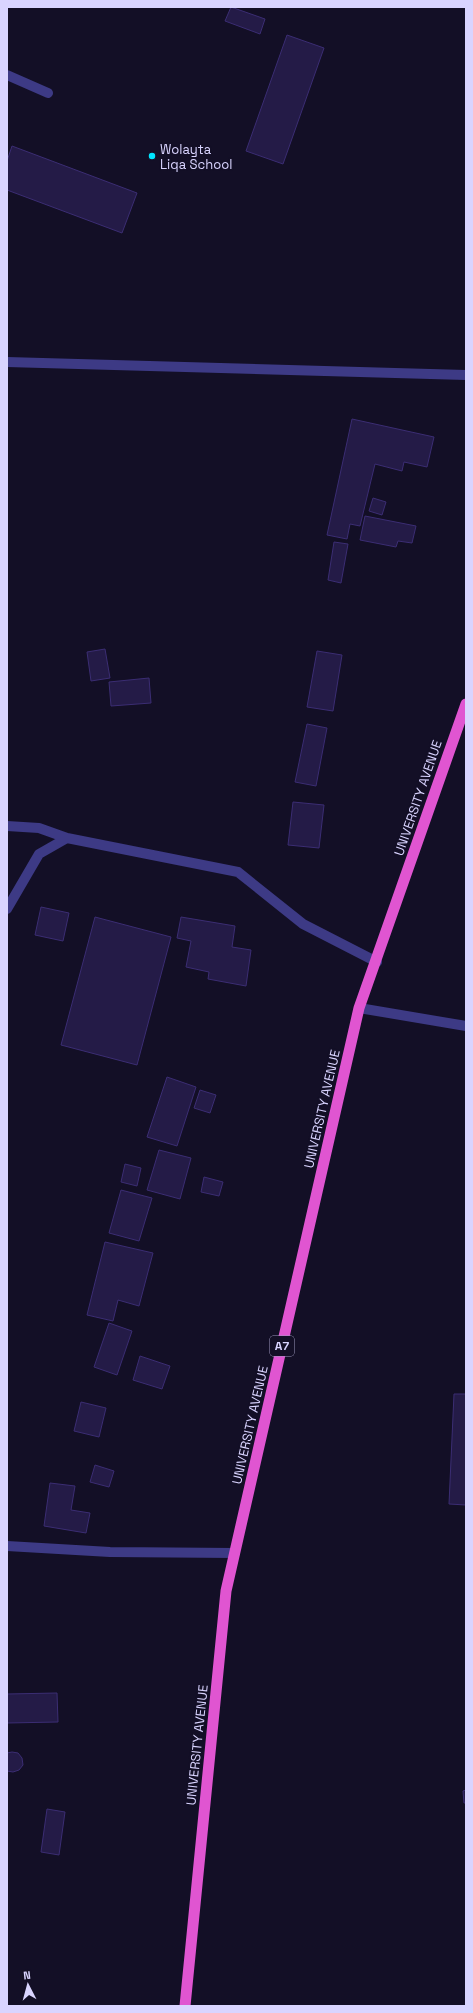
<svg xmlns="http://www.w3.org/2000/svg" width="473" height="2013" font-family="'Space Grotesk',sans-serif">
<rect width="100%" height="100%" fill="#130f26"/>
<path fill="#241b47" stroke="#3b2d73" d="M231,7L265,19L260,34L225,21Z
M287,35L324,48L283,164L246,151Z
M12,146L137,193L122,233L7,190V161Z
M352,419L434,437L427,467L404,462L402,471L375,464L360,526L350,524L347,539L327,535Z
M373,498L386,502L382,515L369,511Z
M365,516L416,526L412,543L398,541L396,547L360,540Z
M334,542L348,544L341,583L328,580Z
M105,649L110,678L91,681L87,652Z
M317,651L342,655L333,711L307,707Z
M149,678L151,703L111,706L109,682Z
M307,724L327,728L316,786L295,782Z
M293,802L324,805L319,848L288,845Z
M41,907L69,913L63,941L35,935Z
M95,917L171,937L137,1065L61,1045Z
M181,917L235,926L232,947L251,950L246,986L208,979L209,972L186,967L191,941L177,938Z
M167,1077L196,1087L177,1146L147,1137Z
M200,1090L216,1095L210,1113L194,1108Z
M159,1150L191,1158L180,1199L147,1190Z
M125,1164L141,1168L137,1186L121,1182Z
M204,1177L223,1182L219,1196L201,1192Z
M121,1190L152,1198L139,1241L109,1233Z
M105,1242L153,1253L139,1306L118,1300L113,1321L87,1315Z
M109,1323L132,1331L117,1375L94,1367Z
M140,1356L170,1366L162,1389L133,1380Z
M454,1394H466V1505L449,1504Z
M81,1402L106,1408L99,1437L74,1431Z
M95,1465L114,1471L109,1487L90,1482Z
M50,1483L75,1486L71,1510L90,1513L86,1533L44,1526Z
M57,1693L58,1722L7,1723V1694Z
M12,1752L18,1753L22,1758L23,1765L19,1770L13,1772L7,1771V1753Z
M466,1790V1803H464L463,1791Z
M47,1809L65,1812L59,1855L41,1852Z"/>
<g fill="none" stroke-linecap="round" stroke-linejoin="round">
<path stroke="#3d3a85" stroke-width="10" d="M7,75L48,93
M7,362L466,375
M7,826L39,828L67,838L238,872L303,924L377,962
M7,909L39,854L67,838
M359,1008L466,1026
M7,1546L110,1552L235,1553"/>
<path stroke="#e055d1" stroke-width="11" d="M185,2006L226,1591L359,1008L466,704"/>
</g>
<circle fill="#00e5ff" stroke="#130f26" stroke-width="1.5" cx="152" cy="156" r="4"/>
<g text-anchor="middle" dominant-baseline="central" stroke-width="4" stroke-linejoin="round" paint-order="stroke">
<rect fill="#130f26" stroke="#9e99be" stroke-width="1" x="270" y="1336" width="24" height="20" rx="3"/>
<g font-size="12" font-weight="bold" fill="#d9d4ff">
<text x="282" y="1346">A7</text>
</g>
<g font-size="13" fill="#d9d4ff" stroke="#130f26" text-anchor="start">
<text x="160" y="149">Wolayta<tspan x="160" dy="15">Liqa School</tspan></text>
</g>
<g font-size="13" fill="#d9d4ff" stroke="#130f26">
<text transform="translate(418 798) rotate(-71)">UNIVERSITY AVENUE</text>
<text transform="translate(322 1109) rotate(-77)">UNIVERSITY AVENUE</text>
<text transform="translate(250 1425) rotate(-77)">UNIVERSITY AVENUE</text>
<text transform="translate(197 1745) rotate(-84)">UNIVERSITY AVENUE</text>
</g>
</g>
<rect width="473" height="2013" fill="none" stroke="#d9d4ff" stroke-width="16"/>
<g transform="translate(28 1985) rotate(354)" stroke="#130f26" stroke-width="3" paint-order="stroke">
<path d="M0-3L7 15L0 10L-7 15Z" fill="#d9d4ff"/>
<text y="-6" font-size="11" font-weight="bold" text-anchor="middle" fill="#d9d4ff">N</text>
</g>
</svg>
